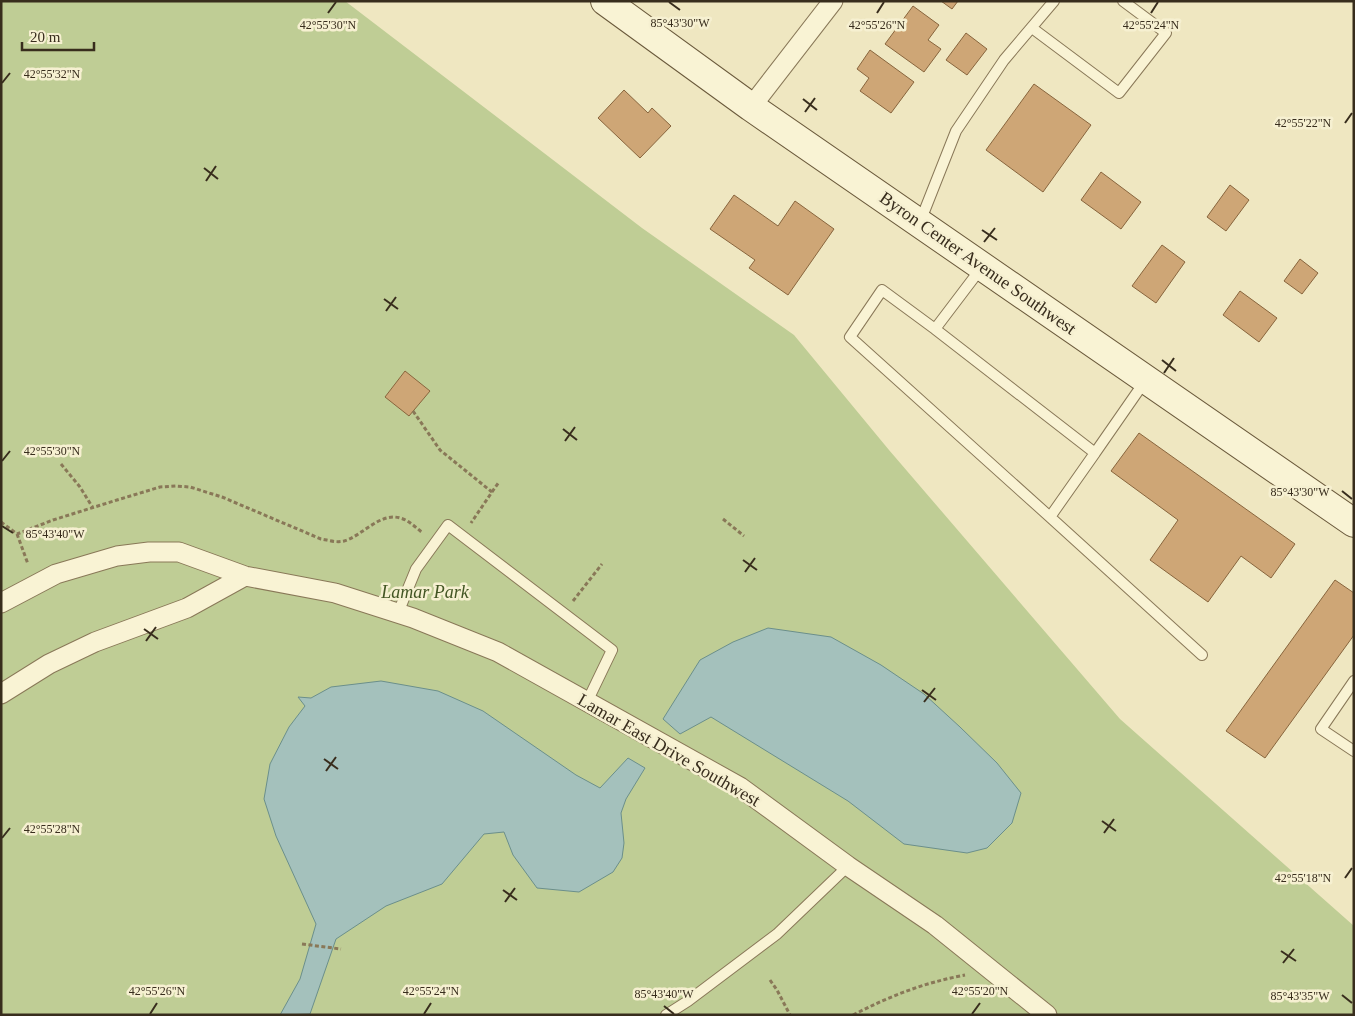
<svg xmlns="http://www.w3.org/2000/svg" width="1355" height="1016" font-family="Georgia,serif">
<rect width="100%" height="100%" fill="#efe7c1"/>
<path fill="#bfcd95" d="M1,1H345L642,228L794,335L889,450L1120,719L1354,926V1015H1Z"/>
<path fill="#a4c1bc" stroke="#6b8f8b" d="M768,628L831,637L881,665L924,694L960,727L997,763L1021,793L1012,823L987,848L967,853L904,844L848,801L711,717L680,734L663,719L700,660L733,642Z
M381,681L438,691L483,711L576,775L600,788L628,758L645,768L626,799L621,813L624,843L622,858L613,872L579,892L537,888L513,855L504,832L484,834L442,884L386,906L336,939L310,1014L280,1015L300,979L316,924L276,836L264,799L270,764L289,727L305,706L298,697L311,698L331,687Z"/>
<path fill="#cea676" stroke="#88653d" d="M941,1H958L952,9Z
M913,6L939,25L928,40L941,49L924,72L885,44Z
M966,33L987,49L967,75L946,60Z
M870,50L914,82L891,113L860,91L869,78L857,69Z
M1034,84L1091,125L1043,192L986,150Z
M624,90L648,113L652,108L671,126L640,158L598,118Z
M1101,172L1141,202L1121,229L1081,200Z
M1230,185L1249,200L1226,231L1207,217Z
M734,195L778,226L795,201L834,229L788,295L749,268L755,260L710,229Z
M1162,245L1185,262L1156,303L1132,286Z
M1300,259L1318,273L1302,294L1284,281Z
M1240,291L1277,318L1259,342L1223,315Z
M405,371L430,391L409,416L385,397Z
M1139,433L1295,544L1271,578L1241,556L1208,602L1150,560L1178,520L1111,471Z
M1335,580L1354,593V635L1265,758L1226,731Z"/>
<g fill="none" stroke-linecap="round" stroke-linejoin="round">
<g stroke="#897858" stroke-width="12">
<path id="lane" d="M1032,28L1119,93L1166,33L1123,1
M920,222L956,131L1004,60L1054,1
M982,267L935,329L1095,453L1145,381
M935,329L882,290L850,337L1050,517
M1095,453L1050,517L1202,655
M398,613L416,569L448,525L612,650L587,702
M1354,681L1321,729L1354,751
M666,1015L688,1001L777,934L848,866"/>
</g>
<g stroke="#897858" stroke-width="21">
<path id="street" d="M751,107L833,1
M1,603L56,574L117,556L149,552H179L245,576L335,593L413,618L498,652L740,787L848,866L935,925L1047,1015
M1,694L49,664L95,642L187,608L245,576"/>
</g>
<g stroke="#6a593b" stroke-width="30">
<path id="secondary" d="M605,1L751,107L1354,523"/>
</g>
<path stroke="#897858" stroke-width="3" stroke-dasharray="4 2.5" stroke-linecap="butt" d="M413,411L440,450L492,492L471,523
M61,464L80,487L93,508
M492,492L499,482
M723,519L744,536
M1,522L17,534L53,520L117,500L160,487L176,486L190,487L222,497L321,539C328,540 336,543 344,541C362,536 380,512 400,518C409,520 416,528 423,533
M17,534L28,564
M573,601L602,564
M302,944L341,949
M770,980L777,990L790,1015
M853,1015C890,996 923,983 965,975"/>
<use href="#lane" stroke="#f9f3d4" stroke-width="10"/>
<use href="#street" stroke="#f9f3d4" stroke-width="19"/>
<use href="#secondary" stroke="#f9f3d4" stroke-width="28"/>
</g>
<path fill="none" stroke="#382d1d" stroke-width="2" d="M669,2L680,10M328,13L336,2M877,13L884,2M1151,13L1158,2M2,83L10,73M803,99L817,110M805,112L815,98M1345,123L1352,113M204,168L218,179M206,181L216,166M982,230L997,240M984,242L995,228M384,299L398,309M386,311L396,297M1162,360L1176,371M1164,373L1174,358M563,429L577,440M565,441L575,427M2,461L10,451M1342,491L1352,499M2,526L13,533M743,560L757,570M745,572L755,558M144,629L158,639M146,641L156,627M922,690L936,700M924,702L935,688M324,759L338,769M326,771L336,757M1102,821L1116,831M1104,833L1114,819M2,838L10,828M1345,878L1352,868M503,890L517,900M505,902L515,888M1281,951L1296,961M1283,963L1294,949M1342,995L1352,1003M664,1006L674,1014M150,1014L157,1003M424,1014L431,1003M972,1014L980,1003"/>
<g text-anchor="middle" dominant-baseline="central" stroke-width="5" stroke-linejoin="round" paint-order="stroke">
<g font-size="18" fill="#382d1d" stroke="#f6f0d1">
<text transform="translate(978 263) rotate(35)">Byron Center Avenue Southwest</text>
<text transform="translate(669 750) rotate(30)">Lamar East Drive Southwest</text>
</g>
<g font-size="18" font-style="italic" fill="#425523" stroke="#f6f0d1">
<text x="425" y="592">Lamar Park</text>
</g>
</g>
<g font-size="12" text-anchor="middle" fill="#382d1d" stroke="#f6f0d1" stroke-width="5" stroke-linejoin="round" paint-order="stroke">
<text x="680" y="27">85°43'30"W</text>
<text x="1151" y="29">42°55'24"N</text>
<text x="328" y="29">42°55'30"N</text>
<text x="877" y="29">42°55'26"N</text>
<text x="52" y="78">42°55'32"N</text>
<text x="1303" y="127">42°55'22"N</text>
<text x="52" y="455">42°55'30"N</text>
<text x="1300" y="496">85°43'30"W</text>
<text x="55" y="538">85°43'40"W</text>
<text x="52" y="833">42°55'28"N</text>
<text x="1303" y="882">42°55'18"N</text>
<text x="157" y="995">42°55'26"N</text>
<text x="431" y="995">42°55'24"N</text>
<text x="980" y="995">42°55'20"N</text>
<text x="664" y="998">85°43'40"W</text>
<text x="1300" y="1000">85°43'35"W</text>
</g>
<rect width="1355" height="1016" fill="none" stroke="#382d1d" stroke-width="5"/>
<path d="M22 42v8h72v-8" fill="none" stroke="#382d1d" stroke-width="2.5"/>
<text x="30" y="42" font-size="15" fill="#382d1d" stroke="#f6f0d1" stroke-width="4" paint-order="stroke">20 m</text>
</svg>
